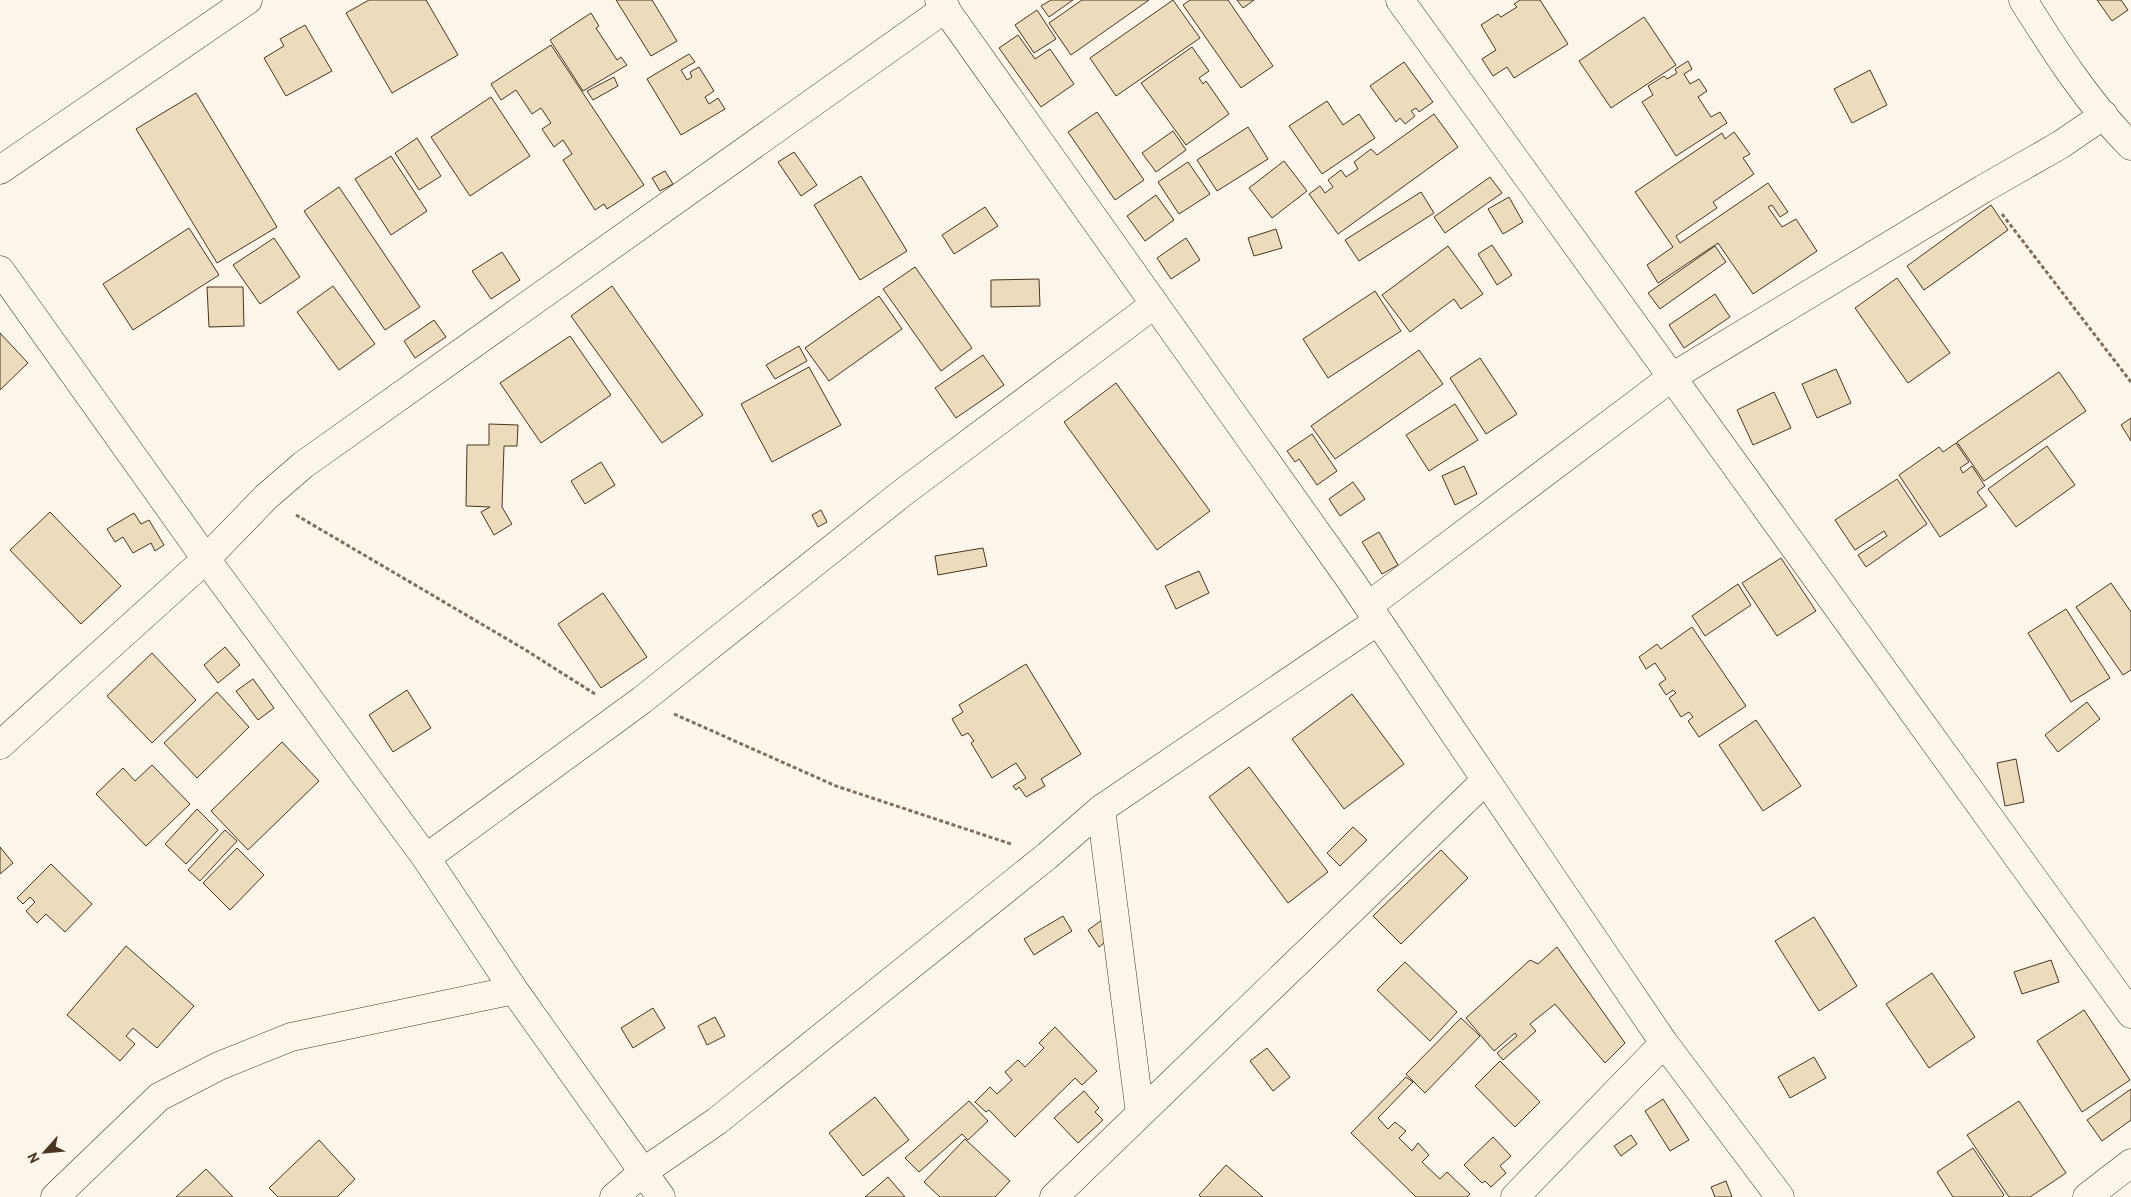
<svg xmlns="http://www.w3.org/2000/svg" width="2131" height="1197" font-family="'PT Sans',sans-serif">
<rect width="100%" height="100%" fill="#fbf6e9"/>
<path fill="#ecdcbc" stroke="#4a3520" d="M369,0H426L458,55L392,93L346,13Z
M616,0H652L677,41L651,56Z
M1051,0H1073L1049,17L1041,6Z
M1082,0H1149L1071,55L1049,23Z
M1173,0L1200,38L1116,96L1090,58Z
M1190,0H1228L1273,66L1241,88L1183,5Z
M1237,0H1254L1243,8Z
M1520,0H1540L1568,44L1514,78L1507,67L1493,76L1482,59L1496,50L1481,25L1498,14L1501,17L1517,7L1514,4Z
M2097,0H2121L2128,10L2112,21Z
M1037,10L1056,39L1034,53L1015,25Z
M591,13L599,26L596,28L617,60L621,57L627,65L583,91L550,40Z
M1644,17L1676,65L1611,108L1579,61Z
M305,25L332,71L286,96L264,58L284,46L280,39Z
M1018,35L1035,59L1050,49L1074,84L1041,107L999,48Z
M551,45L644,185L607,209L604,204L595,210L563,160L572,154L563,140L554,147L542,129L551,123L541,108L532,114L516,90L501,100L491,84Z
M1192,47L1209,71L1199,78L1203,84L1206,81L1229,114L1186,145L1141,83Z
M689,54L695,62L681,70L687,80L692,77L690,72L699,67L714,91L705,97L709,104L718,98L725,109L681,135L647,79Z
M1688,61L1692,69L1684,74L1690,84L1699,79L1707,91L1698,97L1711,117L1720,112L1727,123L1676,156L1642,102L1653,95L1648,86L1664,76L1667,79L1677,73L1675,69Z
M1404,62L1433,102L1419,112L1416,108L1411,111L1415,116L1405,124L1400,118L1396,122L1370,86Z
M1870,70L1887,105L1852,123L1834,89Z
M614,77L618,86L593,100L587,91Z
M196,93L277,227L217,263L136,129Z
M491,97L530,156L470,196L431,137Z
M1327,101L1343,125L1359,114L1375,138L1322,174L1289,126Z
M1097,112L1144,180L1115,200L1068,132Z
M1434,114L1458,147L1338,234L1309,194L1320,186L1325,193L1333,187L1328,180L1341,170L1346,177L1358,169L1354,162L1371,149L1377,155Z
M1248,127L1268,159L1217,191L1197,160Z
M1173,131L1186,150L1156,172L1142,153Z
M1734,132L1750,154L1743,158L1754,174L1713,202L1717,208L1676,236L1680,243L1768,183L1788,212L1780,217L1772,205L1768,207L1782,227L1796,219L1817,251L1753,294L1718,243L1658,283L1647,265L1673,247L1635,192L1722,133L1725,139Z
M417,138L441,176L419,190L395,153Z
M794,152L817,185L801,196L778,162Z
M391,156L427,211L391,235L355,179Z
M1284,161L1307,191L1272,218L1249,188Z
M1188,162L1210,194L1179,214L1158,182Z
M665,171L673,184L660,191L652,178Z
M861,176L907,251L860,280L814,205Z
M1490,177L1502,193L1445,233L1434,217Z
M339,187L420,307L385,330L304,211Z
M1421,192L1434,213L1359,261L1345,240Z
M1156,195L1174,220L1145,241L1127,216Z
M1509,197L1523,222L1503,234L1488,209Z
M1991,205L2008,230L1924,290L1907,266Z
M985,207L998,226L954,254L942,235Z
M189,228L219,275L133,330L103,284Z
M1276,229L1282,248L1254,256L1248,238Z
M274,238L300,277L260,304L233,265Z
M1186,238L1200,260L1171,279L1157,258Z
M1492,245L1512,275L1497,285L1478,254Z
M1448,246L1483,294L1461,309L1454,299L1410,332L1382,295Z
M1715,246L1726,262L1660,309L1648,293Z
M502,252L520,280L491,299L472,271Z
M915,267L972,348L941,371L883,289Z
M1897,278L1950,353L1908,383L1855,308Z
M1039,279L1040,306L991,307V280Z
M333,286L375,344L339,370L297,312Z
M612,286L703,415L662,443L571,316Z
M207,287H243L244,326L209,327Z
M1375,291L1401,331L1328,378L1303,339Z
M1715,294L1730,317L1684,348L1669,325Z
M879,296L902,329L829,381L805,348Z
M434,320L446,337L415,358L404,341Z
M0,333L28,363L0,390Z
M570,336L611,395L541,443L500,383Z
M799,346L807,361L775,379L766,365Z
M1419,350L1443,384L1335,459L1311,426Z
M983,355L1004,385L956,418L935,388Z
M1480,358L1517,414L1486,434L1450,378Z
M809,367L841,425L772,462L741,404Z
M1836,369L1851,403L1817,418L1802,384Z
M2059,372L2086,411L1984,481L1957,442Z
M1116,383L1210,511L1157,550L1064,422Z
M1774,392L1791,428L1753,445L1737,410Z
M1455,404L1478,440L1429,471L1406,435Z
M2131,418V441L2121,425Z
M489,424L518,425L517,446H504L502,507L512,524L494,535L481,512L490,507L466,506L467,445H489Z
M1312,434L1337,471L1317,485L1299,459L1295,462L1287,451Z
M1956,443L1969,462L1960,468L1963,473L1972,466L1985,486L1977,492L1987,506L1940,537L1899,475L1939,447L1943,452Z
M2047,446L2075,485L2016,527L1988,489Z
M601,462L615,485L585,504L571,481Z
M1464,466L1477,494L1455,505L1442,476Z
M1897,479L1927,524L1866,567L1858,555L1887,536L1884,531L1855,550L1835,520Z
M1353,482L1365,499L1340,516L1329,499Z
M821,510L827,522L818,527L812,515Z
M50,512L121,586L81,624L10,550Z
M134,513L141,524L149,520L164,545L155,551L151,543L133,553L123,537L115,542L107,529Z
M1379,532L1398,565L1382,574L1362,542Z
M983,548L987,566L938,575L935,556Z
M1781,558L1816,611L1777,636L1742,583Z
M1199,571L1209,593L1176,609L1165,586Z
M2111,583L2131,612V670L2123,675L2076,607Z
M1738,584L1751,605L1705,636L1692,616Z
M603,593L647,657L601,688L558,624Z
M2066,609L2110,678L2071,702L2028,633Z
M1692,627L1746,706L1699,737L1688,721L1693,717L1689,712L1681,717L1669,698L1676,693L1673,690L1666,695L1659,684L1666,679L1655,663L1646,669L1639,657L1657,644L1661,649Z
M225,647L240,665L218,683L204,665Z
M152,653L196,700L152,743L107,696Z
M1026,664L1081,754L1041,779L1045,786L1026,797L1019,787L1016,790L1013,786L1026,778L1016,763L992,778L971,743L974,741L968,733L962,736L952,719L963,712L959,705Z
M253,679L274,708L258,720L236,691Z
M407,690L431,728L393,752L369,715Z
M217,692L249,727L197,778L164,743Z
M1352,694L1404,764L1344,809L1292,739Z
M2087,702L2100,719L2058,752L2045,735Z
M1756,720L1801,786L1763,811L1719,745Z
M282,742L319,781L248,850L211,811Z
M2016,759L2024,802L2005,806L1997,763Z
M152,765L190,804L146,846L96,794L123,768L135,781Z
M1249,767L1328,872L1288,903L1209,797Z
M197,809L218,830L186,864L165,844Z
M1353,827L1367,840L1340,866L1327,853Z
M225,830L237,841L200,881L188,870Z
M0,847L13,863L0,874Z
M237,848L264,875L230,910L203,883Z
M1441,850L1468,878L1401,944L1373,916Z
M51,864L92,904L65,932L46,914L37,923L26,911L35,902L30,897L23,904L17,898Z
M1063,916L1072,931L1034,955L1024,939Z
M1814,917L1857,986L1819,1011L1775,941Z
M1102,920L1113,936L1099,947L1088,930Z
M126,946L194,1006L157,1048L133,1028L126,1036L135,1044L120,1061L67,1015Z
M1557,947L1625,1043L1605,1063L1555,1004L1530,1024L1536,1031L1503,1060L1497,1053L1517,1036L1515,1033L1494,1051L1466,1018L1530,960L1538,964Z
M2051,960L2059,982L2022,994L2014,972Z
M1405,962L1457,1012L1430,1041L1377,990Z
M1932,973L1975,1037L1929,1068L1886,1004Z
M653,1008L665,1028L633,1048L621,1028Z
M2084,1010L2130,1080L2082,1112L2037,1041Z
M715,1017L725,1036L707,1045L698,1026Z
M1461,1018L1480,1036L1425,1093L1406,1074Z
M1055,1027L1097,1071L1082,1085L1075,1078L1015,1137L989,1110L986,1112L975,1102L990,1087L997,1094L1012,1080L1005,1072L1018,1060L1025,1067L1044,1048L1039,1043Z
M1267,1048L1290,1077L1273,1091L1250,1061Z
M1814,1057L1826,1078L1790,1098L1778,1077Z
M1500,1061L1540,1102L1515,1127L1475,1086Z
M1406,1077L1413,1082L1378,1118L1388,1129L1395,1122L1406,1131L1399,1138L1412,1151L1418,1143L1429,1155L1422,1162L1440,1179L1447,1172L1470,1194L1467,1197H1416L1351,1133Z
M2131,1089V1120L2102,1141L2087,1120Z
M1084,1091L1099,1108L1095,1112L1103,1120L1078,1143L1054,1118Z
M875,1097L909,1140L863,1176L829,1133Z
M1663,1099L1689,1140L1670,1151L1645,1111Z
M969,1101L988,1121L968,1140L962,1134L919,1172L905,1158Z
M2019,1101L2066,1173L2030,1197H2009L1967,1135Z
M1631,1135L1637,1144L1621,1156L1614,1146Z
M1493,1137L1511,1156L1500,1166L1506,1173L1491,1187L1485,1181L1482,1183L1464,1165Z
M965,1139L1010,1181L995,1197H940L924,1182Z
M319,1140L355,1179L337,1197H278L269,1188Z
M1973,1148L2004,1195L2002,1197H1953L1937,1172Z
M1226,1165L1263,1197H1201L1199,1195Z
M206,1169L233,1197H176Z
M888,1177L905,1197H865Z
M1726,1181L1732,1197H1715L1711,1187Z"/>
<g fill="none" stroke-linecap="round" stroke-linejoin="round">
<g stroke="#4a3520" stroke-width="29">
<path id="street" d="M939,0L1349,578L1664,1043L1780,1197
M1400,0L2131,1014
M2023,0C2055,51 2088,103 2131,146
M0,170L248,0
M0,270L206,559L426,858L514,990L661,1197
M1368,606L1672,377L1983,189L2060,145L2104,115
M0,745L206,559L266,497L303,465L946,8
M1101,809L1140,1114
M426,858L642,700L901,494L1155,304
M55,1197L159,1097L219,1066L291,1037L514,990
M614,1197L643,1172L717,1121L1047,856L1101,809L1378,621
M1054,1197L1486,780
M1515,1197L1664,1043
M2087,1197L2131,1163"/>
</g>
<path stroke="#7f6f5c" stroke-width="3" stroke-dasharray="4 2.5" stroke-linecap="butt" d="M2002,214L2131,382
M296,515L524,649L595,694
M674,714L836,786L1011,844"/>
<use href="#street" stroke="#fbf6e9" stroke-width="28"/>
</g>
<g transform="translate(45 1152) rotate(243)" stroke="#fbf6e9" stroke-width="4" paint-order="stroke">
<path d="M0-4L9 19L0 12L-9 19Z" fill="#4a3520"/>
<text y="-8" font-size="14" font-weight="bold" text-anchor="middle" fill="#4a3520">N</text>
</g>
</svg>
